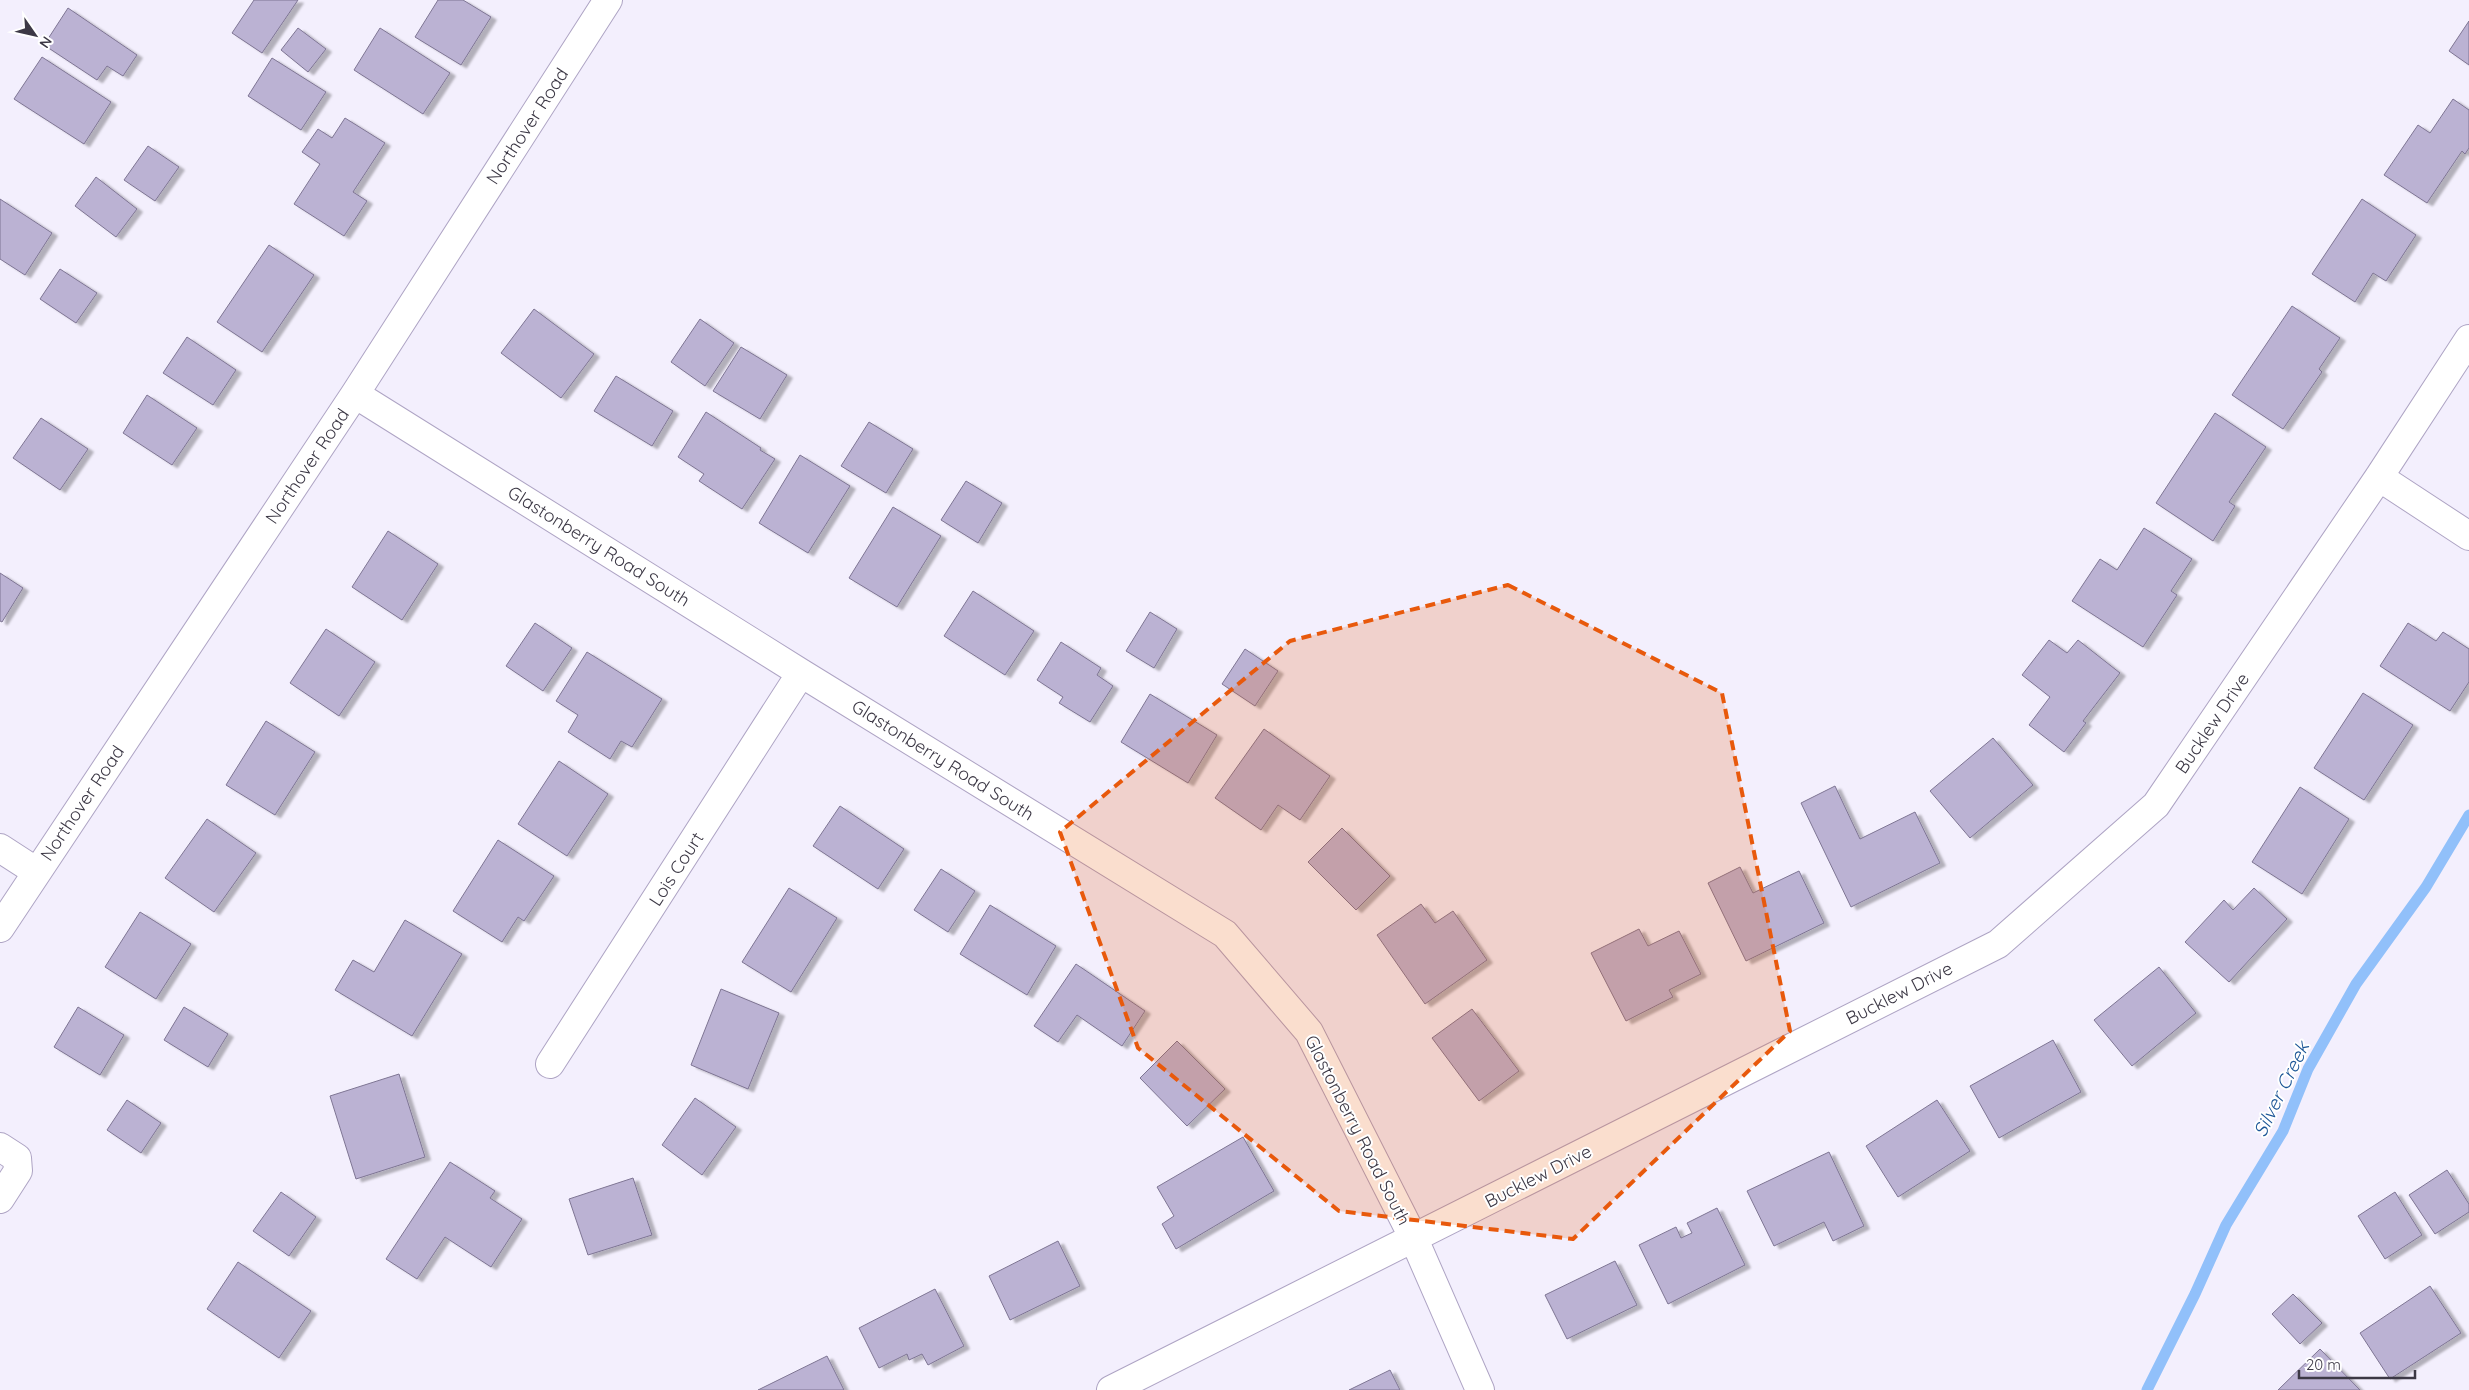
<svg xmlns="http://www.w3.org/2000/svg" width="2469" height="1390" font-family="Quicksand,sans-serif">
<defs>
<filter id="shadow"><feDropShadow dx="5.5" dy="3" stdDeviation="1" flood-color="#0004"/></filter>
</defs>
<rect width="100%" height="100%" fill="#f3effd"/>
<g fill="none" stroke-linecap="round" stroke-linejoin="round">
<path stroke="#91c0fa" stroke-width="11" d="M2147,1390L2195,1294L2226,1225L2283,1131L2308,1069L2356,984L2426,887L2469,815"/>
</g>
<path fill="#bbb2d3" stroke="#7e7593" filter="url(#shadow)" d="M254,0H298L262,53L232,33Z
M438,0H463L491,17L461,65L415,37Z
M68,8L137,55L123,76L107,66L97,80L44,45Z
M2469,21V65L2449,51Z
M298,28L326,49L308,72L281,50Z
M380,28L450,73L423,114L354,70Z
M42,57L111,102L84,144L14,99Z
M272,58L326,92L301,130L248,96Z
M2453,99L2469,110V148L2465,154L2462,151L2427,203L2384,175L2418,125L2430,133Z
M345,118L385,143L353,192L367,201L344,236L294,204L320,164L302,152L318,129L332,138Z
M148,146L179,167L155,201L124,180Z
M96,177L137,209L116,237L75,206Z
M0,199L52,233L25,275L0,259Z
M2362,199L2416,235L2386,281L2373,273L2355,302L2312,274Z
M269,245L314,275L262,352L217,322Z
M60,269L97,293L76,323L40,299Z
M2292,306L2340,338L2319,369L2322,372L2283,429L2232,395Z
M534,309L594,354L561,398L501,353Z
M700,319L734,343L705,386L671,362Z
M187,337L236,370L213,405L163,373Z
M741,347L787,375L760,419L713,391Z
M616,376L673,411L652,446L594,411Z
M147,395L197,428L172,465L123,433Z
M706,412L761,448L760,450L775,459L742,509L699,481L704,474L678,457Z
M2215,413L2266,447L2229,502L2235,506L2213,541L2156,503Z
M41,418L88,449L60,490L13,458Z
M869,422L913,449L886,493L841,466Z
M800,455L850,486L808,553L759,523Z
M966,481L1002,503L978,543L941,520Z
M893,507L941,536L897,607L849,578Z
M2144,528L2192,559L2171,591L2177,595L2143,647L2072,601L2100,559L2117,570Z
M388,531L438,564L402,620L352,587Z
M0,573L23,588L2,622L0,621Z
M973,591L1034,631L1005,675L944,636Z
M1150,612L1177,629L1154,668L1126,651Z
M535,623L572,648L543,691L506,666Z
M2408,623L2436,641L2443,632L2469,649V682L2450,711L2380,666Z
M326,629L375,662L339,716L290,683Z
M2049,640L2067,653L2078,640L2120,673L2083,721L2086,723L2064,752L2029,725L2050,697L2022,675Z
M1061,642L1101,668L1097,675L1113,686L1090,722L1059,703L1063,697L1037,680Z
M1245,649L1278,671L1255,706L1222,684Z
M587,652L662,699L632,747L621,741L610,759L568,732L578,715L556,701Z
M2363,693L2413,725L2364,800L2314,768Z
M1150,694L1217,735L1188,783L1121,742Z
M266,721L315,752L275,815L226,785Z
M1264,729L1330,776L1300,820L1278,805L1261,830L1215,798Z
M1993,738L2033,785L1970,838L1930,791Z
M559,761L608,794L567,856L518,824Z
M1835,786L1860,839L1915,812L1940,863L1851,907L1801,803Z
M2300,787L2349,819L2302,894L2252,862Z
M840,806L904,849L878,889L813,846Z
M207,819L256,853L214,912L165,878Z
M1342,828L1390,876L1356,910L1308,862Z
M498,840L554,876L524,921L518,917L502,942L453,911Z
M1740,867L1753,893L1799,871L1824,923L1746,961L1708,883Z
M941,869L975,891L948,932L914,910Z
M789,888L837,918L791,992L742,962Z
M2254,888L2287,919L2229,982L2185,942L2224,900L2233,910Z
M1421,904L1435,923L1453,911L1487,960L1425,1004L1377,935Z
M990,905L1056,946L1027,995L960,954Z
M140,912L191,944L156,999L105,967Z
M405,920L462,954L412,1036L335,990L353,960L374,972Z
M1639,929L1648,946L1679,931L1701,974L1669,990L1673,997L1626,1021L1591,953Z
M1076,964L1145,1011L1122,1046L1077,1015L1058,1042L1034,1026Z
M2159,967L2196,1013L2132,1066L2094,1020Z
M721,989L779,1013L748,1089L691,1065Z
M78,1007L124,1035L100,1075L54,1047Z
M184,1007L228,1034L208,1067L164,1040Z
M1472,1009L1519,1071L1479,1101L1432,1038Z
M2053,1040L2081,1092L1999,1138L1970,1086Z
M1177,1041L1225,1089L1187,1126L1140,1078Z
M399,1074L425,1157L356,1179L330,1096Z
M695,1098L736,1127L702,1175L662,1145Z
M127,1100L161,1123L141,1153L107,1130Z
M1937,1100L1970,1151L1898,1197L1866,1146Z
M1243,1137L1274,1191L1176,1249L1162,1224L1174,1216L1157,1187Z
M1829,1152L1864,1226L1833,1241L1824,1222L1774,1246L1747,1191Z
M450,1162L495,1191L490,1198L522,1219L491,1267L445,1237L417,1279L386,1259Z
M2447,1170L2469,1204V1212L2435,1234L2409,1195Z
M633,1178L652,1235L588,1255L569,1199Z
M281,1192L316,1217L289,1256L253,1231Z
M2395,1192L2422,1235L2385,1259L2358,1216Z
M1717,1208L1745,1265L1668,1304L1639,1245L1676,1227L1681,1238L1692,1233L1687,1223Z
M1058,1241L1080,1286L1010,1320L989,1276Z
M1615,1261L1637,1305L1567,1339L1545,1295Z
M238,1262L311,1311L279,1358L207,1309Z
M2430,1286L2461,1333L2390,1379L2360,1333Z
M935,1289L964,1346L928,1365L922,1354L909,1360L907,1354L879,1368L859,1328Z
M2293,1294L2322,1323L2300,1344L2272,1314Z
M2320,1349L2360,1390H2278Z
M827,1356L844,1390H758Z
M1390,1370L1400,1390H1349Z"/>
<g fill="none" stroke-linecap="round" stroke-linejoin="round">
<g stroke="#aea4c4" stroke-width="30">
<path id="minor" d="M355,394L801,673L1225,934L1309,1032L1414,1239L1480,1390
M2379,477L2469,536
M0,848L37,872
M0,928L355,394L608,0
M550,1064L801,673
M0,1147L17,1158L18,1171L0,1199
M1111,1390L1998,944L2156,805L2379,477L2469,339"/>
</g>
<use href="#minor" stroke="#fff" stroke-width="28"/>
</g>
<path fill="#e8590c" fill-opacity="0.2" stroke="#e8590c" stroke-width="4" stroke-dasharray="10 6" stroke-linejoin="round" d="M1508,585L1722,693L1790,1031L1573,1239L1339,1211L1138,1048L1060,832L1290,641Z"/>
<g text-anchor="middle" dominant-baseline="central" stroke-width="4" stroke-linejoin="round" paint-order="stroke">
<g font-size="18" fill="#3c3845" stroke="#fff">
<text transform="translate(527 126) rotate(-57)">Northover Road</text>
<text transform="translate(307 466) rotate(-56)">Northover Road</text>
<text transform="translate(599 546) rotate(32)">Glastonberry Road South</text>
<text transform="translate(2212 723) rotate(-56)">Bucklew Drive</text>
<text transform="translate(943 760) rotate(32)">Glastonberry Road South</text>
<text transform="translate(82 803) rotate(-56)">Northover Road</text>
<text transform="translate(676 869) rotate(-57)">Lois Court</text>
<text transform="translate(1899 993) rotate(-27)">Bucklew Drive</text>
<text transform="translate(1358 1130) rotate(63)">Glastonberry Road South</text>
<text transform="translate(1538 1176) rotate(-27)">Bucklew Drive</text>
</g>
<g font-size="19" font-style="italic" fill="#1b5596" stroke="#fff">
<text transform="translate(2281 1089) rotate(-64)">Silver Creek</text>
</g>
</g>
<g transform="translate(35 35) rotate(124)" stroke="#ffffff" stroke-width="4" paint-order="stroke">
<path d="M0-4L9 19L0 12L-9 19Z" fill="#3c3845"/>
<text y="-8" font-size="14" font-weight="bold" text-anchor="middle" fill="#3c3845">N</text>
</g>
<path d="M2299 1370v8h116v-8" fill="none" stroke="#3c3845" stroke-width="2.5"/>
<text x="2306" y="1370" font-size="15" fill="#3c3845" stroke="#ffffff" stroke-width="4" paint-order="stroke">20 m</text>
</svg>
